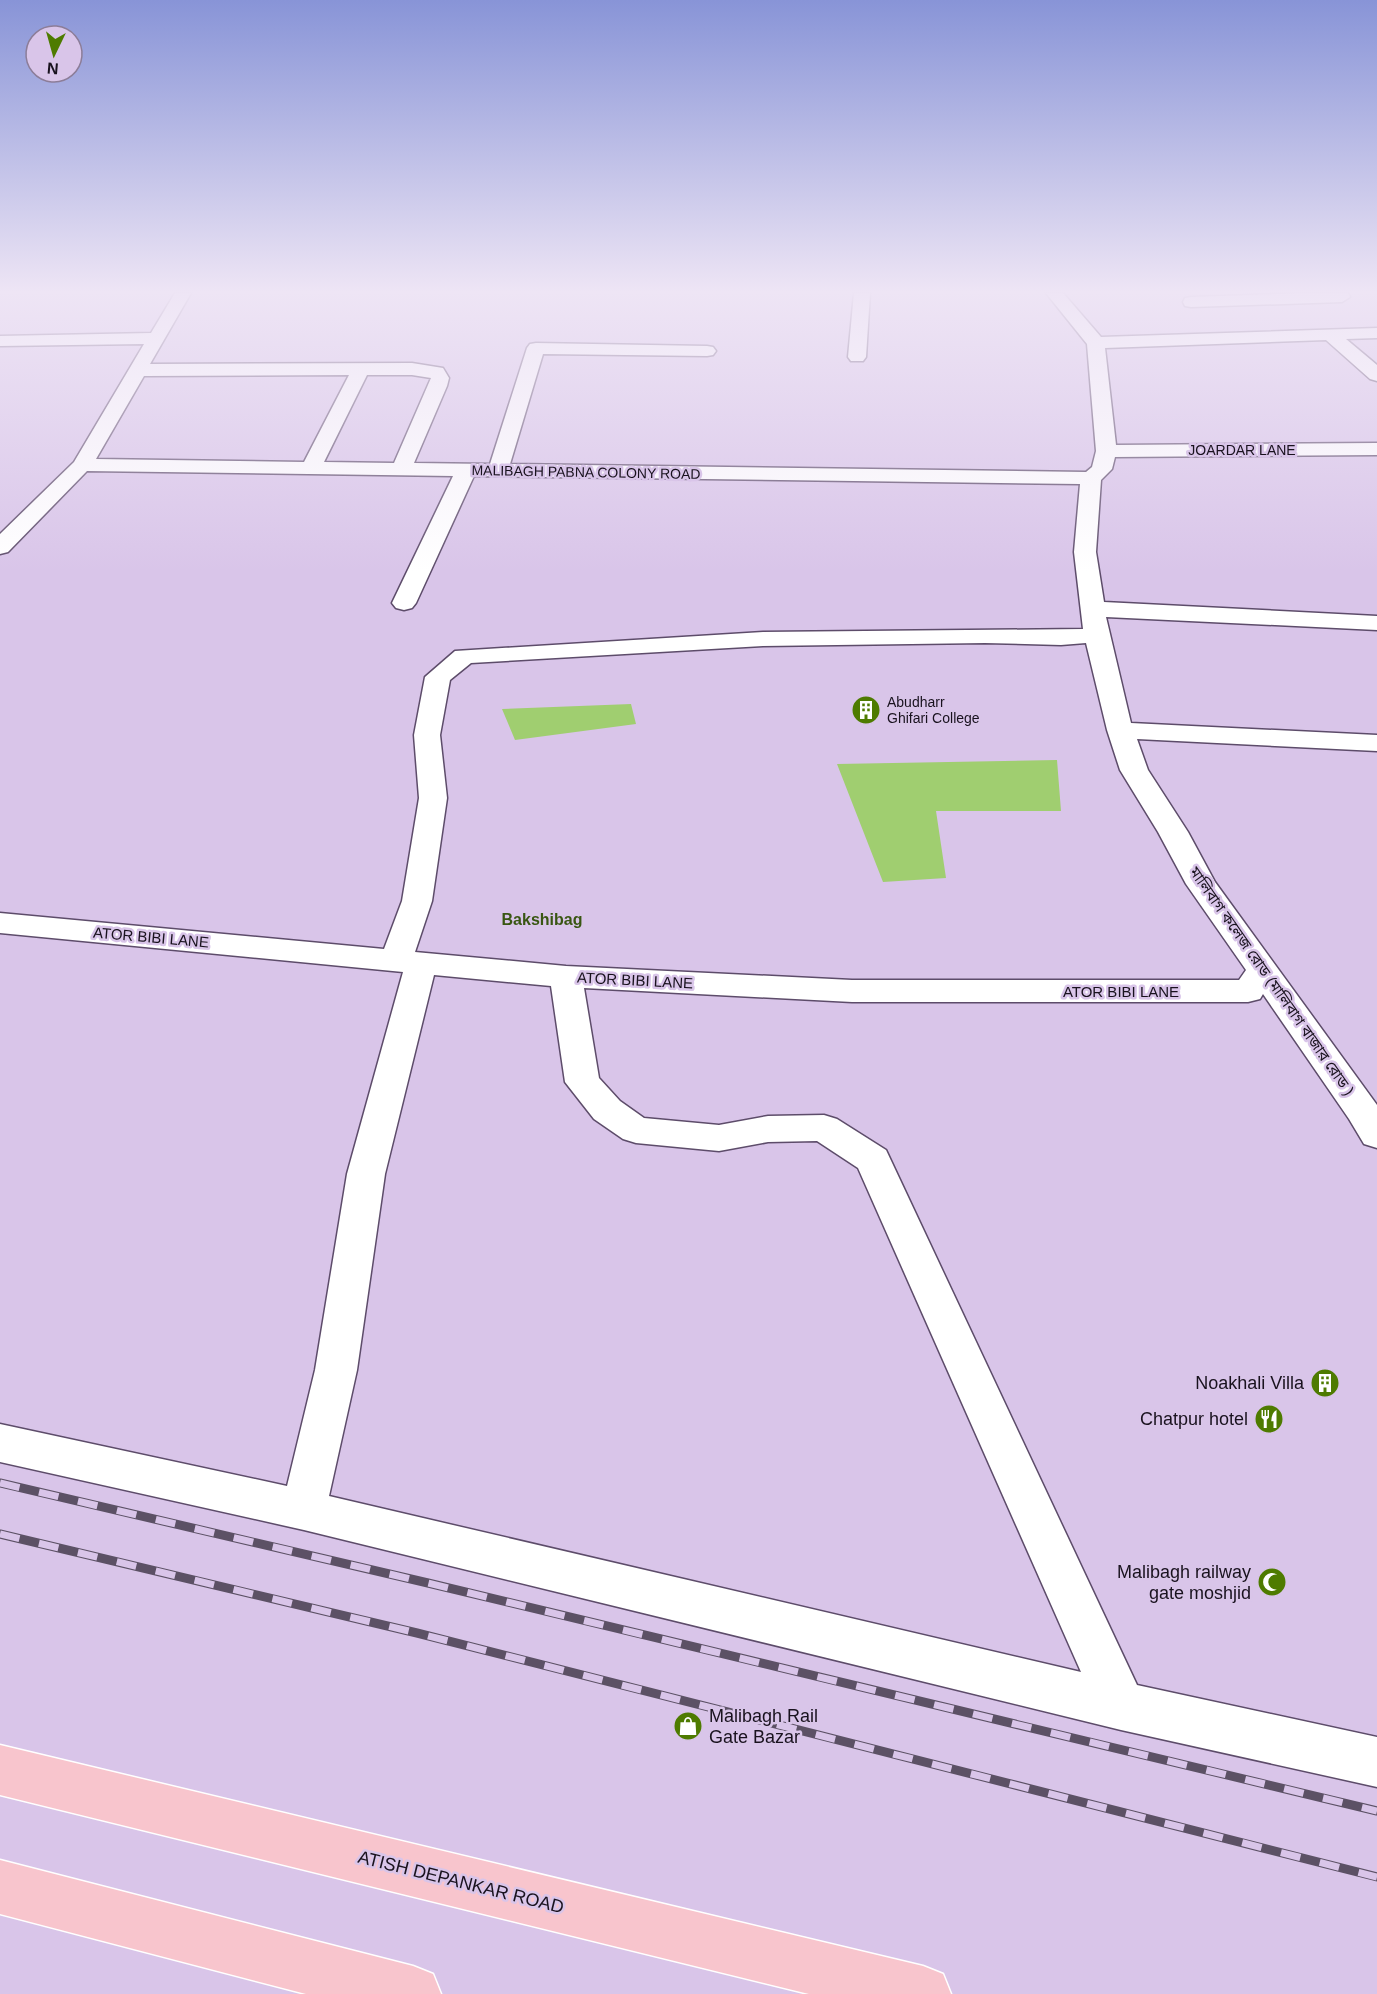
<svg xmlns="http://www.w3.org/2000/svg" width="1377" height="1994" font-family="Helvetica,'Noto Sans Bengali',sans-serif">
<rect width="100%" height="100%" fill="#d9c5e9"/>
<path fill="#a0ce70" d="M631,704L636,724L515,740L502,709Z
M1057,760L1061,811H936L946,878L883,882L837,764Z"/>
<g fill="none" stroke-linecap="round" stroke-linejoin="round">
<g stroke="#5d4c6a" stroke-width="3">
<path id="minor" d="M175,293H191L150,364L412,363L443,368L449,378L447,386L414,463L490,464L527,348L530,344L536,343L707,346L713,347L716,351L713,355L707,356L543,354L510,464L1086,472L1092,467L1096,451L1087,344L1046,293H1063L1101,337L1377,328V338L1346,339L1377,365V381L1370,379L1326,340L1105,348L1116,445L1377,443V455L1115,457L1112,469L1101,480L1096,552L1104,602L1377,616V630L1106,617L1131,723L1377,735V751L1137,739L1148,770L1188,832L1215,882L1377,1105V1148L1364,1144L1349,1119L1263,994L1260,999L1248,1002H852L584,988L599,1078L620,1101L644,1118L719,1125L768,1116L824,1115L837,1119L886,1150L1137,1685L1377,1737V1787L1121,1730L304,1530L0,1462V1424L287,1486L315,1370L347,1174L403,972L0,933V913L384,949L402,901L419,798L414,735L425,677L455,651L763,632L1083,629L1074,552L1080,484L474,476L416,603L412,608L404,610L396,608L392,603L453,476L87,471L8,552L0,554V534L74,462L144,344L0,346V336L151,333ZM349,375L304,462L96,459L144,376ZM367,375H412L431,378L394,463L324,462ZM985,643L1061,645L1086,643L1107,730L1120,770L1158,832L1186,884L1246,970L1239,980H852L566,966L415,952L432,901L447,798L440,735L450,680L471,663L763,646ZM434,975L551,986L565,1082L594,1119L623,1139L636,1143L719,1151L768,1142L817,1141L858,1168L1081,1672L329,1496L357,1370L385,1174Z
M854,293H870L866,357L863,361H851L848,357Z
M1307,293H1348L1350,297L1342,302L1191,307L1185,306L1183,302L1185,298L1191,297Z"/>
</g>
<g stroke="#fff" stroke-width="3">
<path id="primary" d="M0,1745L923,1966L943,1974L951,1994H809L0,1795Z
M0,1860L413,1966L433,1974L441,1994H306L0,1914Z"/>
</g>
<use href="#minor" fill="#fff" fill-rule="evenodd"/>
<use href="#primary" fill="#f8c5cd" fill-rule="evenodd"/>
<g stroke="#5c5165" stroke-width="9">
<path id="rail" d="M0,1483L428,1583L1377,1811
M0,1534L417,1633L1377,1877"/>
</g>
<use href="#rail" stroke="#d9c5e9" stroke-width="7" stroke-dasharray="20" stroke-linecap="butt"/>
</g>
<linearGradient id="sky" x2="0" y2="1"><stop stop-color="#8894d7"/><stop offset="0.51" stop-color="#eee5f5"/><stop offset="1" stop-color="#eee5f5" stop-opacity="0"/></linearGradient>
<rect width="1377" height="572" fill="url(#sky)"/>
<defs>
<g id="building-disc" transform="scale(1.5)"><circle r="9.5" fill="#4e7b00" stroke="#d9c5e9"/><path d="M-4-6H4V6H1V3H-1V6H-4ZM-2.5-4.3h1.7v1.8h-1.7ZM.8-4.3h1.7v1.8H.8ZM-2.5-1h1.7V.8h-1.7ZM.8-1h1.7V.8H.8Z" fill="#fff"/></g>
<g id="restaurant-disc" transform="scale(1.5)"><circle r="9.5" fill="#4e7b00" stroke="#d9c5e9"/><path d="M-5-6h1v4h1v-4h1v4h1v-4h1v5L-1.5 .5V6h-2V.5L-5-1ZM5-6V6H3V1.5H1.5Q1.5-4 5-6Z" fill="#fff"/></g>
<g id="mosque-disc" transform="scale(1.5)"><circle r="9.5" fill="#4e7b00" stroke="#d9c5e9"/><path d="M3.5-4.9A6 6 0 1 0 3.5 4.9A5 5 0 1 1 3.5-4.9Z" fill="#fff"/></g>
<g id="shop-disc" transform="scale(1.5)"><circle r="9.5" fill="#4e7b00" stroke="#d9c5e9"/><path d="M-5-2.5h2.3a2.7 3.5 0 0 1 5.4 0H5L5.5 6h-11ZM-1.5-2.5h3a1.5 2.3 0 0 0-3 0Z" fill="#fff"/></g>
</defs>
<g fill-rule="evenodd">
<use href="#building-disc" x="866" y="710"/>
<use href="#building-disc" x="1325" y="1383"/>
<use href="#restaurant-disc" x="1269" y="1419"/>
<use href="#mosque-disc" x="1272" y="1582"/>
<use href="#shop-disc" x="688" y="1726"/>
</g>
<g text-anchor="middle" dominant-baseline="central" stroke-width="5" stroke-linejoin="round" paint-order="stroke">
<g font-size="14" fill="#19121e" stroke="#d9c5e9">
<text x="1242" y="450">JOARDAR LANE</text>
<text transform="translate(586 472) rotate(1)">MALIBAGH PABNA COLONY ROAD</text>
</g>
<g font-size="14" fill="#19121e" stroke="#d9c5e9" text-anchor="start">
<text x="887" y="702">Abudharr<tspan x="887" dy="16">Ghifari College</tspan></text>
</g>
<g font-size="15" fill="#19121e" stroke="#d9c5e9">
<text transform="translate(151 937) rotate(5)">ATOR BIBI LANE</text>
<text transform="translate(635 980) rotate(3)">ATOR BIBI LANE</text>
<text transform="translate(1272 981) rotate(55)">মালিবাগ কলেজ রোড (মালিবাগ বাজার রোড )</text>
<text x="1121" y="991">ATOR BIBI LANE</text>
</g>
<g font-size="16" font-weight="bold" fill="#395612" stroke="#d9c5e9">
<text x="542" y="919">Bakshibag</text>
</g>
<g font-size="18" fill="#19121e" stroke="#d9c5e9" text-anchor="end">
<text x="1304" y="1383">Noakhali Villa</text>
<text x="1248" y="1419">Chatpur hotel</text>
<text x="1251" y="1572">Malibagh railway<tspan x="1251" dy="21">gate moshjid</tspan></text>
<text x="709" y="1716" text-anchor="start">Malibagh Rail<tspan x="709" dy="21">Gate Bazar</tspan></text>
</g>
<g font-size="18" fill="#19121e" stroke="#d9c5e9">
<text transform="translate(461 1882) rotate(14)">ATISH DEPANKAR ROAD</text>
</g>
</g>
<g transform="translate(54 54) rotate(185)"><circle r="28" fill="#d9c5e9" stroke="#8c7d98" stroke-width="1.5"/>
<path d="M0-4.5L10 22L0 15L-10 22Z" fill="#4e7b00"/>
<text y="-9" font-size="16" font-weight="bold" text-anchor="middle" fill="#19121e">N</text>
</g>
</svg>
